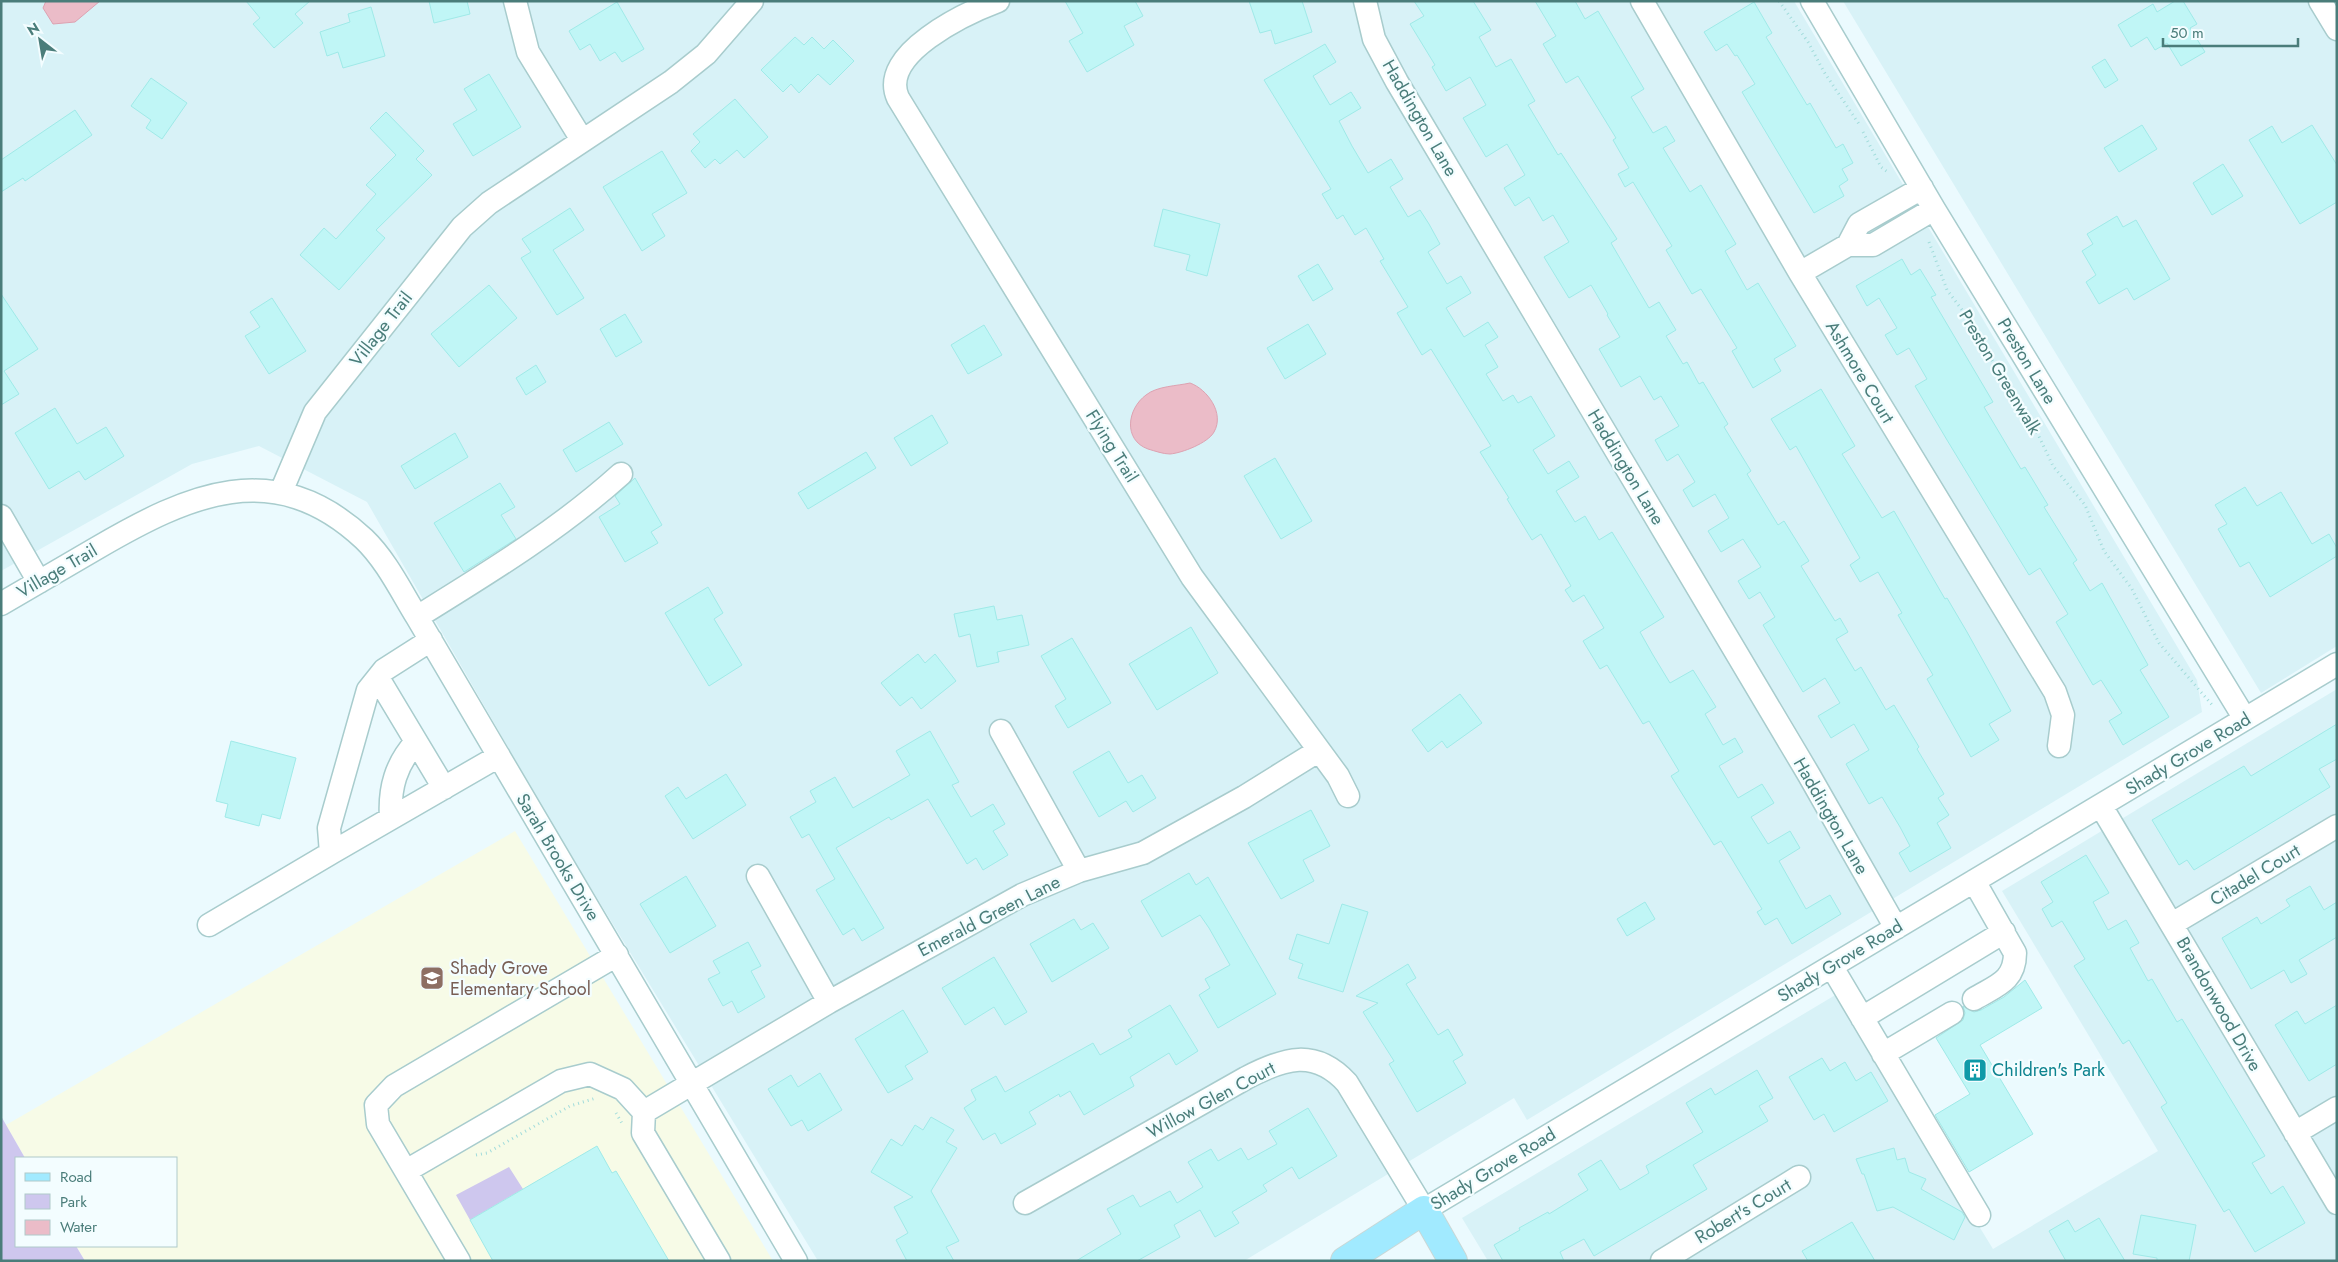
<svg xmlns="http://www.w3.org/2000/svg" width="2338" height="1262" font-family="Jost,sans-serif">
<rect width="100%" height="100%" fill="#ebfafe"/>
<path fill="#d8f2f7" d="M1,1H1794L2197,680L2202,712L1527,1120L1514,1098L1244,1261H818L555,829L367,502L259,446L192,464L1,571Z
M1843,1H2337V646L2261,693Z
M2337,689V1261H1488L1462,1218L1837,994L1993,1249L2158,1151L2002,891Z"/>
<path fill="#f7fbe7" d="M515,831L773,1261H85L76,1246H176V1158H25L6,1125Z"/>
<path fill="#cec7ee" d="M1,1116L25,1158H16V1246H76L85,1261H1Z
M509,1167L523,1189L470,1220L456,1195Z"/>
<path fill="#ebbcc8" stroke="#dda2b1" d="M46,1H100L75,22L53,24L43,8Z
M1190,383C1207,389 1225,413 1214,432C1208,443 1182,453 1170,454C1163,454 1155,451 1148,449C1123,440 1127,409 1146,395C1157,386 1177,386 1190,383Z"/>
<path fill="#c0f6f6" stroke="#9feae8" d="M246,1H310L295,14L303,23L274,48L253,24L260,18Z
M429,1H467L470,14L434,23Z
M1065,1H1135L1143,16L1124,26L1134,45L1087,72L1069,41L1083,33Z
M1249,1H1302L1312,32L1275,44L1271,30L1260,33Z
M1414,1H1473L1491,30L1479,37L1496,67L1511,59L1535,101L1528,105L1558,155L1561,153L1617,239L1611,243L1649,308L1659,302L1676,330L1666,336L1683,364L1687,362L1699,384L1703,382L1728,424L1724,427L1751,471L1747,474L1778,525L1784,521L1809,561L1801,566L1835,621L1840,618L1848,632L1836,639L1855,671L1861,667L1886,710L1894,705L1919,747L1917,749L1944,794L1938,798L1949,815L1937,823L1951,848L1910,872L1899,853L1910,846L1900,827L1882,797L1869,804L1846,764L1869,750L1854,724L1831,738L1818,716L1840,703L1825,678L1803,692L1763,625L1775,617L1760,592L1749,599L1738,581L1761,567L1743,539L1721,552L1708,531L1729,518L1715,494L1693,507L1683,490L1695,482L1678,454L1667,461L1655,440L1679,426L1661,396L1654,400L1640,376L1621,387L1599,349L1620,337L1607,315L1608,314L1591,285L1569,298L1544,257L1569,242L1553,215L1543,221L1529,197L1515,206L1504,188L1525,175L1507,144L1486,157L1463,118L1486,105L1470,77L1446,91L1432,67L1435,65L1410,24L1424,16Z
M1535,1H1575L1585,19L1598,11L1644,89L1631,97L1653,133L1666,126L1675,141L1663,148L1690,192L1701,185L1736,244L1725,251L1747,290L1758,283L1796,346L1774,359L1781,371L1753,388L1732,351L1737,348L1701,289L1692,294L1666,250L1672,246L1633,182L1625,187L1618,174L1629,168L1613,140L1616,138L1578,76L1566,83L1543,44L1556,36Z
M2175,1H2183L2197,24L2190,28L2205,52L2181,66L2167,43L2155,50L2147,37L2131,47L2118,25L2153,4L2157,12Z
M617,2L644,49L622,62L615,52L600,61L590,44L580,50L569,31Z
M1754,2L1772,33L1766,37L1807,105L1810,103L1836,148L1843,144L1853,163L1842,169L1848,180L1839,186L1844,196L1814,213L1742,92L1755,84L1737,55L1735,56L1727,44L1716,51L1704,32Z
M371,7L385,56L343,68L338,52L327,56L320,32L350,22L348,14Z
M795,37L804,45L812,37L824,49L833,40L854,61L830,85L818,74L799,93L791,84L783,92L761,70Z
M1325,44L1336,62L1313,76L1330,105L1351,92L1361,108L1339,121L1352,146L1368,173L1391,159L1403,179L1390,187L1408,217L1420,210L1429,224L1440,244L1428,252L1447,284L1461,276L1471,293L1446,308L1464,337L1488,322L1498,337L1485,345L1498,367L1486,374L1503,401L1513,395L1518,403L1531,396L1555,436L1533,450L1548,474L1569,461L1579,477L1556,491L1575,522L1585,516L1599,540L1612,532L1664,617L1640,632L1653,655L1670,683L1693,670L1716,707L1705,714L1723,745L1735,738L1743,752L1719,766L1738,798L1762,784L1774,803L1751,817L1768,844L1790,831L1800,848L1779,861L1806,909L1830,895L1841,914L1792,944L1777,918L1765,925L1757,912L1762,909L1721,841L1714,845L1671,776L1679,771L1649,721L1643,724L1607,665L1600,669L1583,641L1604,628L1584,595L1573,602L1565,590L1571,586L1541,534L1532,540L1507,499L1509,498L1480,452L1491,446L1431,349L1422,355L1397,313L1408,307L1380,261L1384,259L1366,228L1355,235L1343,215L1337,219L1322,194L1331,189L1264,80Z
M2105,59L2118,80L2105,88L2092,67Z
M489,74L521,127L473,156L453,124L477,110L464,89Z
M151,78L187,103L162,139L146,128L151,120L131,106Z
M735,99L768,137L744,158L737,150L720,164L715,159L705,168L691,151L700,142L693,134Z
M75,110L92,135L25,181L23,178L1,192V160Z
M386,112L424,151L416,159L432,175L376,230L385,238L339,290L300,255L324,228L336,239L376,194L366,185L396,155L370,128Z
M2142,125L2157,149L2119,172L2104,148Z
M2312,125L2337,165V202L2300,224L2249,140L2272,126L2282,143Z
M662,151L687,193L652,214L665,236L642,251L603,187Z
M2223,164L2243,196L2212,215L2193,183Z
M570,208L584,230L553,250L584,298L557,315L521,258L531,252L522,239Z
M1163,209L1220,224L1207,276L1186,270L1190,255L1154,246Z
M2117,216L2123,227L2136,220L2170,279L2134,300L2127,288L2099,304L2086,282L2096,275L2082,251L2093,244L2087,234Z
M1902,259L1911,275L1920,269L1936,295L1931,297L1993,402L1984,407L2021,469L2025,467L2048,505L2044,507L2077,560L2073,563L2090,591L2102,583L2148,665L2140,670L2169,717L2123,745L2109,721L2122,713L2101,680L2093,685L2056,622L2068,614L2040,568L2029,575L1947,440L1915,386L1927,379L1909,348L1897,355L1885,335L1897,328L1879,298L1867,306L1856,286Z
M1318,264L1333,289L1313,301L1298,276Z
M489,285L517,318L459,367L431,334Z
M1,294L38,349L4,371L19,394L1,405Z
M272,298L306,351L269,374L245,336L260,327L250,312Z
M625,314L642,342L616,357L600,329Z
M1308,324L1326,354L1285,379L1267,348Z
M984,325L1002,355L968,374L951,345Z
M536,365L546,382L526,395L516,378Z
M1821,389L1855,446L1842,454L1882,518L1894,511L1945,599L1947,598L1967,632L2011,711L1989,724L1999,740L1971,757L1927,679L1933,675L1898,615L1902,613L1878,572L1860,582L1850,565L1860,558L1796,446L1790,450L1771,419Z
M55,408L77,444L106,427L124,456L85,480L79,471L49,489L15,433Z
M932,415L948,443L911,466L894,438Z
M609,422L623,444L576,472L563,450Z
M455,433L468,457L415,489L401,466Z
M866,452L876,468L808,509L798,493Z
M1275,458L1312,521L1281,539L1244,476Z
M635,478L662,525L651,532L658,543L625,562L599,517L620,504L615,496Z
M500,483L515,507L501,515L516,539L464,572L434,523Z
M2245,487L2257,506L2281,492L2312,544L2329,534L2337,548V556L2270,597L2249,562L2240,567L2218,529L2227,524L2215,505Z
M708,587L723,613L714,619L742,665L709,686L665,613Z
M994,606L997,620L1022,615L1029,645L997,652L999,662L977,667L970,634L959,637L954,614Z
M1191,627L1218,673L1157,710L1129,664Z
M1072,638L1111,703L1068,728L1055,706L1066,699L1041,656Z
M918,654L925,663L935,654L956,681L921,709L912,697L900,706L881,683Z
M1460,694L1482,723L1447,748L1442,741L1428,752L1412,730Z
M2337,724V759L2319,769L2330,787L2194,870L2187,860L2179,865L2152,820L2244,766L2251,776Z
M930,731L959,782L952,785L971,817L993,804L1005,824L993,831L1008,855L983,870L976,858L967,864L928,799L891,820L889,817L836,848L884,928L862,941L854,928L843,935L816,890L835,879L809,834L802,838L790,817L816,802L810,791L835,777L853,808L910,775L896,751Z
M231,741L296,758L280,819L262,814L259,826L225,817L228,804L216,801Z
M1109,751L1128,783L1142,775L1156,798L1133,812L1126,801L1099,817L1073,772Z
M726,774L746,805L693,839L665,796L678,787L686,799Z
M1311,810L1330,846L1303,860L1314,881L1281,899L1248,843Z
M2086,855L2109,893L2093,902L2108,930L2126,920L2139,943L2130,948L2148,981L2152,979L2177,1022L2182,1019L2265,1156L2252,1163L2271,1194L2283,1186L2305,1223L2255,1252L2229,1209L2224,1212L2161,1107L2167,1103L2129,1040L2123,1044L2074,966L2085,959L2062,921L2052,927L2042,909L2053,902L2041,882Z
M1189,873L1196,885L1208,877L1276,994L1218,1028L1199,995L1210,988L1205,979L1230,965L1209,928L1200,915L1162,937L1141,901Z
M686,876L716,926L670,953L640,904Z
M2310,886L2324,910L2337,902V937L2299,960L2307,974L2291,983L2284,970L2251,989L2222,938L2257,917L2261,924L2290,906L2286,900Z
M1645,902L1655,919L1627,936L1617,919Z
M1342,904L1368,912L1343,992L1298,978L1303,964L1289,959L1297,934L1329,944Z
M1074,919L1081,930L1093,923L1109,948L1052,982L1030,944Z
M748,942L761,966L751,971L765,997L738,1013L732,1001L723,1006L708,979L720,973L713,961Z
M994,957L1027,1012L1005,1025L994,1007L965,1025L942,988Z
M1408,964L1416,978L1406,984L1438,1035L1448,1029L1463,1055L1453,1061L1466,1083L1417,1112L1389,1064L1394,1061L1363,1012L1378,1003L1356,996Z
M2025,980L2042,1008L1980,1045L2033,1134L1969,1172L1935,1115L1970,1094L1936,1038L1963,1020L1965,1013L1963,1006L1974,1012L1981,1010L2004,997Z
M1170,1005L1198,1051L1176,1065L1169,1053L1130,1077L1134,1086L1084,1115L1070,1091L1060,1097L1059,1094L1029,1112L1036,1124L1001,1144L995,1133L983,1140L964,1108L976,1100L971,1090L996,1076L1005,1092L1093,1043L1100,1055L1132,1037L1128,1030Z
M2337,1005V1064L2309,1081L2275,1025L2297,1011L2305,1024Z
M903,1010L928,1052L905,1066L913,1079L888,1093L855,1039Z
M1822,1058L1830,1071L1845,1062L1856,1081L1871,1072L1888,1101L1834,1132L1824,1114L1814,1120L1789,1077Z
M1757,1070L1773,1098L1759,1106L1768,1121L1693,1165L1707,1189L1594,1256L1584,1239L1560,1252L1564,1261H1503L1494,1245L1520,1230L1519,1228L1548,1212L1549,1214L1588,1190L1578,1174L1601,1160L1620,1190L1626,1187L1649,1173L1646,1166L1703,1132L1686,1103L1711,1088L1715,1095Z
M820,1073L842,1110L808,1131L802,1120L791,1126L768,1089L791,1075L798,1087Z
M1308,1108L1337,1156L1299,1179L1292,1167L1263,1185L1267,1191L1232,1212L1239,1223L1215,1237L1200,1210L1174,1225L1180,1237L1137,1261H1076L1121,1234L1107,1209L1133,1195L1140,1207L1170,1191L1177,1203L1203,1187L1188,1162L1211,1149L1218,1161L1241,1148L1248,1160L1277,1144L1269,1131Z
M931,1117L954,1130L946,1142L957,1148L931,1191L959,1241L946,1247L954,1261H907L896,1240L908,1233L894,1207L913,1197L871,1172L891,1139L902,1146L915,1125L923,1130Z
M597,1146L612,1173L616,1171L669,1261H493L470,1220Z
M1894,1148L1897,1160L1905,1158L1909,1172L1926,1179L1921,1189L1962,1212L1965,1217L1954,1240L1893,1207L1877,1211L1864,1174H1862L1856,1159Z
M2141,1215L2196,1225L2189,1261H2157V1258L2133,1254Z
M2099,1218L2125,1261H2066L2049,1231L2068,1220L2075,1232Z
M1852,1222L1875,1261H1808L1802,1251Z"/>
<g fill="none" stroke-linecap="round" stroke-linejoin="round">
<g stroke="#a8cccd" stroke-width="25">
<path id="minor" d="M515,1L528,52L582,140
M998,1C966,13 878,54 898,98L1192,577L1338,776L1348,796
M1365,1L1374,39L1397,82L1809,775L1896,928
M1642,1L1800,273L2055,692L2063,715L2059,746
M1812,1L1934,209L2245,719
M2320,1L2337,29
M1848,245L1859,224L1922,188
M1800,273L1848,245H1873L1934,209
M281,492L315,412L462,227L489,203L671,82L706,54L752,1
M1,516L39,582
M1,604C33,585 65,567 97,548C188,495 274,455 364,539C386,560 401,591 417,617L796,1261
M417,617C488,573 559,530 621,474
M431,640L384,670L368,690L329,828L331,853L499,756
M378,678L444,788
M1001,731L1079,871
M2101,806L2337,1203
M391,818C389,788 396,764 416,742
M758,876L829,1002
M2172,924L2337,826
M209,925L331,853
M1832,967L1979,1215
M1974,999C1995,986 2015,982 2015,953L1974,881
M1862,1018L2004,932
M1883,1054L1952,1013
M2295,1133L2337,1108
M406,1171L561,1081L590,1074L623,1089L644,1112
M1025,1203L1246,1078C1284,1058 1315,1048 1347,1083L1424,1210L2337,664
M459,1261L378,1124L376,1105L394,1086L617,955
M719,1261L643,1133L644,1112L829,1002L1022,895L1079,871L1143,853L1244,797L1318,751
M1662,1261L1799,1177"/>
</g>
<g stroke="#c9d8d7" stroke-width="30">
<path id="major" d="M1345,1261L1424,1210L1453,1261"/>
</g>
<path stroke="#a2dcdb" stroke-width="3" stroke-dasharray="1 4" stroke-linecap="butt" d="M1779,1L1808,42L1824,72L1859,124
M1863,132L1881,167L1889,173
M1929,242L1947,290L1978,331L1997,370L2034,426L2053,466L2085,505L2104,551L2132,589L2159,643L2213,706
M616,1113L623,1125
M476,1155L487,1153L570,1106L596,1098"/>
<use href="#minor" stroke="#fff" stroke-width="22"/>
<use href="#major" stroke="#a1eaff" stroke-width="28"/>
</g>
<defs>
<g id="school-square" transform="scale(1.25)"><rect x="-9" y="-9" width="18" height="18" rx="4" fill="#8d6e63" stroke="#f3fdff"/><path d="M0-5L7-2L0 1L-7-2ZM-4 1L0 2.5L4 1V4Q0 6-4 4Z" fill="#fff"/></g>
<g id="building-square" transform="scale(1.25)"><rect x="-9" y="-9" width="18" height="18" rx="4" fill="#0f9aa8" stroke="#f3fdff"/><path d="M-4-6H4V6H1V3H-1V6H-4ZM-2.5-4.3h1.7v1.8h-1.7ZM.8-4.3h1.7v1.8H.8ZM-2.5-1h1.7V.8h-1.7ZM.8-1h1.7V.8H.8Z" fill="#fff"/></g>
</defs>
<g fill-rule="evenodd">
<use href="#school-square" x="432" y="978"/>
<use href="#building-square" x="1975" y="1070"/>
</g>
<g text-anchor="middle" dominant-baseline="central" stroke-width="4.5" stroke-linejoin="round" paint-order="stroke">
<g font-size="18" fill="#4a7d7a" stroke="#f3fdff">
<text transform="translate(1420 118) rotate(60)">Haddington Lane</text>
<text transform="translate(381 329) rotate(-52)">Village Trail</text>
<text transform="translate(2027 361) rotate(59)">Preston Lane</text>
<text transform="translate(1860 372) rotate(59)">Ashmore Court</text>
<text transform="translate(2000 372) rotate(59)">Preston Greenwalk</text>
<text transform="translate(1112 446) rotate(58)">Flying Trail</text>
<text transform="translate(1626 467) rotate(59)">Haddington Lane</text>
<text transform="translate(57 571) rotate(-30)">Village Trail</text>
<text transform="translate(2188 754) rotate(-31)">Shady Grove Road</text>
<text transform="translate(1831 816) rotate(60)">Haddington Lane</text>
<text transform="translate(558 857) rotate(59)">Sarah Brooks Drive</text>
<text transform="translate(2255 875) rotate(-31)">Citadel Court</text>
<text transform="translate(989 916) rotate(-27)">Emerald Green Lane</text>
<text transform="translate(1840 961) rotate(-31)">Shady Grove Road</text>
<text transform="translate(2219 1004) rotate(60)">Brandonwood Drive</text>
<text transform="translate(1211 1100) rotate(-28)">Willow Glen Court</text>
<text transform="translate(1493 1169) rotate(-31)">Shady Grove Road</text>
<text transform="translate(1743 1211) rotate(-31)">Robert's Court</text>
</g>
<g font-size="18" fill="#785e54" stroke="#f3fdff" text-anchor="start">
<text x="450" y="968">Shady Grove<tspan x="450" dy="21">Elementary School</tspan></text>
</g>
<g font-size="18" fill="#0d838f" stroke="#f3fdff" text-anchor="start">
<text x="1992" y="1070">Children's Park</text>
</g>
</g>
<rect width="2338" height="1262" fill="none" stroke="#4a7d7a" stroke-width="5"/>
<rect x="15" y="1157" width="162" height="90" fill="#f3fdff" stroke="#afcaca"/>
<rect x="25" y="1173" width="25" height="8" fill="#a1eaff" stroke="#afcaca"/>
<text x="60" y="1182" font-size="15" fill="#4a7d7a">Road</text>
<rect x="25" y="1194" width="25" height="15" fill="#cec7ee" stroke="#afcaca"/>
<text x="60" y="1207" font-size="15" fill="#4a7d7a">Park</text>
<rect x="25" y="1220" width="25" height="15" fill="#ebbcc8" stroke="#afcaca"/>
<text x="60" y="1232" font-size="15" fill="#4a7d7a">Water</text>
<g transform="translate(40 40) rotate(329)" stroke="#f3fdff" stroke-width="4" paint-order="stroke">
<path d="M0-4L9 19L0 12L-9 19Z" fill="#4a7d7a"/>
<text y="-8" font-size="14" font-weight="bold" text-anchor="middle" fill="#4a7d7a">N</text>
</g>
<path d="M2163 38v8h135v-8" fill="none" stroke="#4a7d7a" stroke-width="2.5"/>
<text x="2170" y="38" font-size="15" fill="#4a7d7a" stroke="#f3fdff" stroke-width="4" paint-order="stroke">50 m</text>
</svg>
